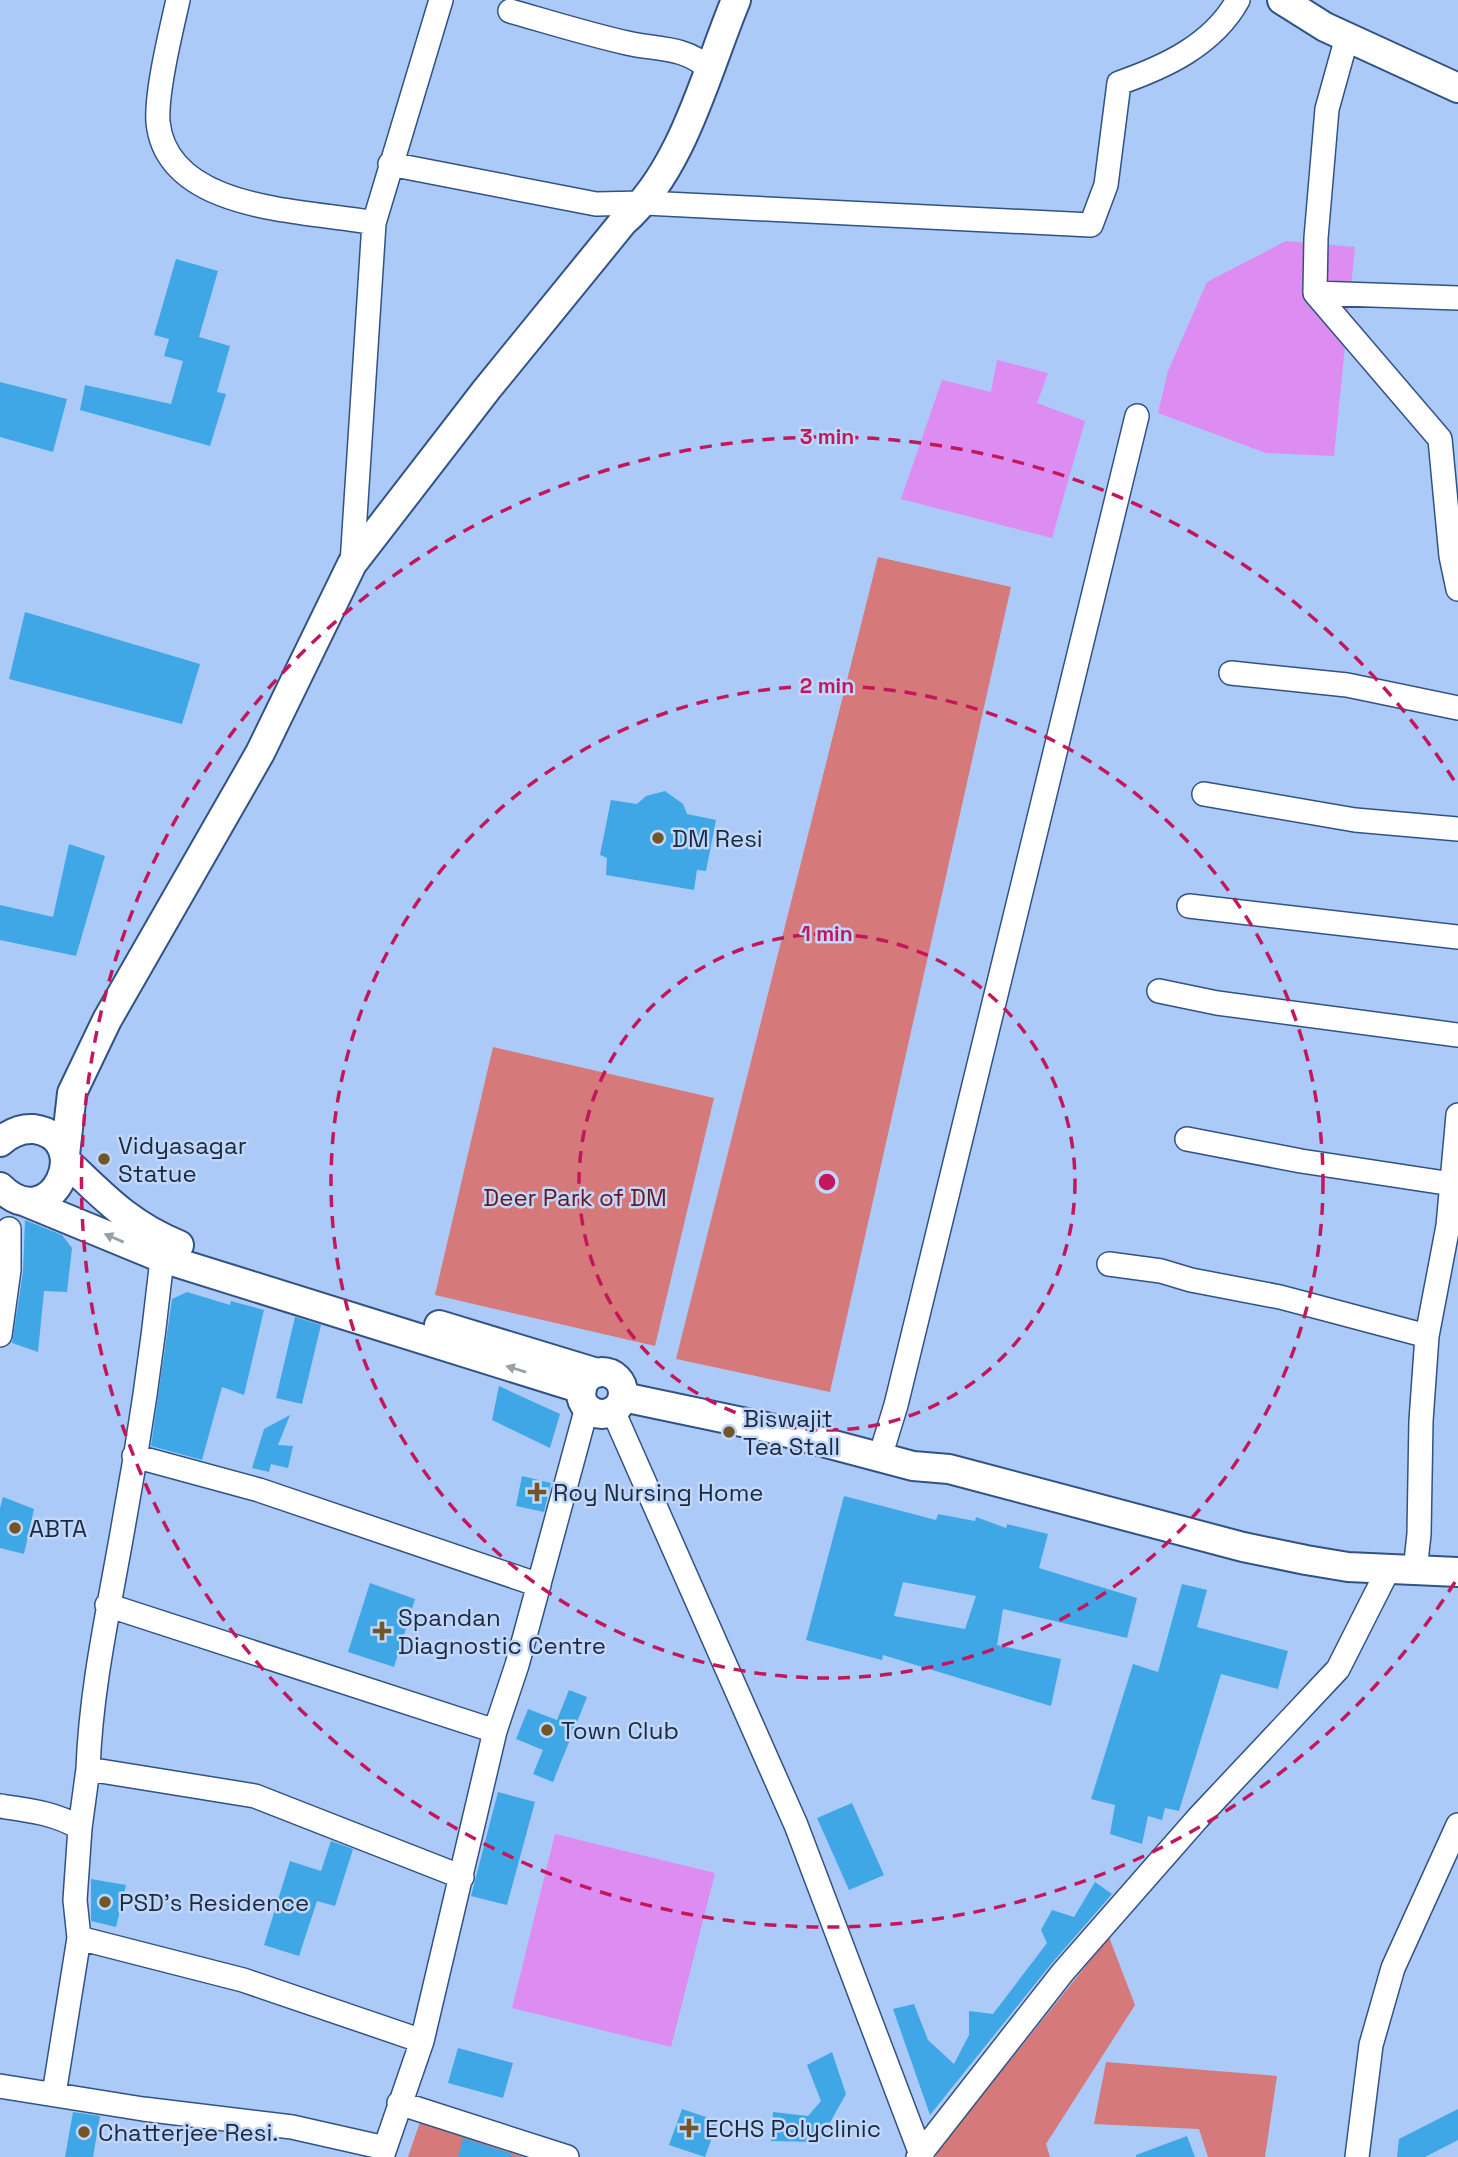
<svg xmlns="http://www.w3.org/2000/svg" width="1458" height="2157" font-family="'Space Grotesk',sans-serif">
<rect width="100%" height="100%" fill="#accaf8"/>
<path fill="#d6797b" d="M878,557L1011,587L830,1392L676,1359Z
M493,1047L714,1098L655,1346L435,1295Z
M1109,1937L1135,2005L1046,2144L1050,2157H936L935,2154Z
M1106,2062L1277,2076L1265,2157H1208L1199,2129L1094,2124Z
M420,2122L523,2157H408Z"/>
<path fill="#dd8cf2" d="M1286,241L1355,247L1334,456L1266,453L1158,413L1168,371L1207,282Z
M997,360L1048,373L1037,403L1085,421L1052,538L901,499L942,380L991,392Z
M555,1834L715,1873L671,2047L512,2008Z"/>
<path fill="#3fa7e5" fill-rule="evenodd" d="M176,259L218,271L199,337L230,346L217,392L226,394L210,446L80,410L85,385L171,404L183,361L164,356L169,339L154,335Z
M0,382L67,399L53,452L0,437Z
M25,612L200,664L182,724L9,679Z
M665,791L683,804L687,814L716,820L706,871L697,870L694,890L606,875L607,858L600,855L611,800L637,804L646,796Z
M69,844L105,856L76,956L0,940V905L53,917Z
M25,1220L62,1235L72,1248L67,1292L44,1291L38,1352L12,1343L23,1272Z
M187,1292L230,1305L231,1301L264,1310L244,1395L222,1387L202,1460L151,1446L172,1299Z
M295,1317L321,1325L302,1404L276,1398Z
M499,1386L560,1414L550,1448L492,1420Z
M290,1415L278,1445L293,1446L288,1468L271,1464L269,1472L252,1468L264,1429Z
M522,1476L551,1483L544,1512L516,1506Z
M844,1496L936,1520L938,1514L975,1521L976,1517L1006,1528L1007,1524L1048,1534L1039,1568L1137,1598L1127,1638L1003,1609L997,1645L1061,1659L1051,1706L883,1655L882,1660L806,1640ZM903,1582L976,1596L965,1629L894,1616Z
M3,1497L34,1509L24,1554L0,1548V1508Z
M370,1583L415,1599L394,1667L348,1652Z
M1182,1584L1207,1590L1197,1627L1288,1651L1278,1689L1221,1674L1179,1811L1165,1808L1162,1820L1148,1816L1142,1844L1110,1834L1115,1805L1091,1799L1133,1664L1158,1672Z
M569,1690L587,1697L553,1782L533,1774L543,1750L516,1739L528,1709L557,1720Z
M498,1792L535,1802L507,1905L471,1896Z
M852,1803L884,1875L849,1890L817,1818Z
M331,1841L353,1849L335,1906L317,1901L299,1956L264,1945L290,1861L321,1871Z
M91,1879L126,1885L116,1927L91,1921Z
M1095,1882L1112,1894L1052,1963L930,2115L893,2009L914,2004L928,2040L954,2064L969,2035V2011L993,2014L1047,1943L1041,1930L1052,1910L1074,1917Z
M458,2048L513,2063L503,2098L448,2083Z
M832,2052L846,2094L819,2142L771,2141L773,2112L808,2116L821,2101L807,2065Z
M682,2109L718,2121L705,2157L669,2145Z
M1458,2109V2140L1425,2157H1397L1399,2139Z
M73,2112L100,2116L93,2157H65Z
M1187,2136L1195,2157H1136V2155Z
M463,2138L512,2154V2157H458Z"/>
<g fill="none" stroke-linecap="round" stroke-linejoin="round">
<g stroke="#325284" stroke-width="26">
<path id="minor" d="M178,0C171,31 156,92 158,122C167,213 308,210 374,223L352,564
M510,11C549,22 587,34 627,43C657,50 684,46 708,68
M1347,37L1327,109L1316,238L1315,293L1440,439L1451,556L1458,589
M390,164L596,204L645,203L1091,225L1106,185L1119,83C1165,67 1213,45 1238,0
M374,223L441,0
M1315,293L1458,298
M1231,673L1347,685L1458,708
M1204,794L1355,820L1458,829
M1189,906L1458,937
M1159,991L1217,1003L1458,1035
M1187,1139L1301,1161L1452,1184
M1109,1264L1161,1271L1191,1280L1280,1297L1427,1336
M0,1335L9,1270V1229
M613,1411L796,1825L922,2157
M134,1456L259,1490L539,1585
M880,1457L896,1405L1137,416
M1415,1571L1419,1534L1421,1421L1427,1336L1448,1226L1458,1115
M107,1605L495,1731
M88,1769C91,1685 110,1604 124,1522C140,1435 153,1346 162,1258
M0,1806C28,1810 55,1813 80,1828L88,1769L255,1796L462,1877
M80,1828L75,1900L79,1938L243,1980L422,2041
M0,2086L143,2109L292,2127L385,2148
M54,2094L79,1938
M399,2103L567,2157
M382,2157L422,2041L495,1731L517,1665L587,1407
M918,2157L1063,1972L1198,1818L1338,1669L1388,1570
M1357,2157L1371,2045L1393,1968L1458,1825"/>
</g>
<g stroke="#325284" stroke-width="32">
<path id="major" d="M1282,0L1325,27L1458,88
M0,1142C10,1133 20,1128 34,1129C97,1138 52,1239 0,1187
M65,1155L72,1093L107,1020L260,753L352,564L487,389L623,222C683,170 706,72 736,0
M65,1160C103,1196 129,1225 179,1245
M26,1202L162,1258L582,1389
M439,1325L597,1373
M581 1393a21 21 0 1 1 42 0a21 21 0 1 1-42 0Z
M623,1397L766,1427L913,1466L949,1469L1243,1547L1306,1560L1348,1567L1458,1572"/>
</g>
<use href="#minor" stroke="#fff" stroke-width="23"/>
<use href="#major" stroke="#fff" stroke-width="28"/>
</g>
<defs><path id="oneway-solid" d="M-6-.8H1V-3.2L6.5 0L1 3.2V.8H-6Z" transform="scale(1.75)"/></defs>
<g fill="#989fa9">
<use href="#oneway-solid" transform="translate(114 1238) rotate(-157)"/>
<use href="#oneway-solid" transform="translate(516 1369) rotate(-163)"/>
</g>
<g fill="none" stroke="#c2185b" stroke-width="3.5" stroke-dasharray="12 9">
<circle cx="827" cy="1182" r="248"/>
<circle cx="827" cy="1182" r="496"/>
<path d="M1455 1582A745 745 0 1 1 1455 782"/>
</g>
<g fill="#715628" stroke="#c0d7fa" stroke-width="2.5">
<circle cx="658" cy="838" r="7"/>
<circle cx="104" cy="1159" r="7"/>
<circle cx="729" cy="1432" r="7"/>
<path d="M533.5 1481.5h7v7h7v7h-7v7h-7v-7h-7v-7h7z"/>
<circle cx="15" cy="1528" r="7"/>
<path d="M378.5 1620.5h7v7h7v7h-7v7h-7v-7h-7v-7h7z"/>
<circle cx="547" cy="1730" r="7"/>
<circle cx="105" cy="1902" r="7"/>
<path d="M685.5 2117.5h7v7h7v7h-7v7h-7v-7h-7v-7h7z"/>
<circle cx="84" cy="2132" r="7"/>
</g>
<g text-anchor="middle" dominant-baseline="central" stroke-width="5" stroke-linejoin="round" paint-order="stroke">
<g font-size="24" fill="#1a293f" stroke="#c0d7fa" text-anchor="start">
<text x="672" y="838">DM Resi</text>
<text x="118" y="1145">Vidyasagar<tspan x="118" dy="28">Statue</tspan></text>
<text x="743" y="1418">Biswajit<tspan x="743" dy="28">Tea Stall</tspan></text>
<text x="553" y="1492">Roy Nursing Home</text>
<text x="29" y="1528">ABTA</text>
<text x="398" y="1617">Spandan<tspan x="398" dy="28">Diagnostic Centre</tspan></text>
<text x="561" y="1730">Town Club</text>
<text x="119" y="1902">PSD's Residence</text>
<text x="705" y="2128">ECHS Polyclinic</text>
<text x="98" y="2132">Chatterjee Resi.</text>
</g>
<g font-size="24" fill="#691620" stroke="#c0d7fa">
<text x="575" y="1197">Deer Park of DM</text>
</g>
</g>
<circle cx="827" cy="1182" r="10" fill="#c2185b" stroke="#c0d7fa" stroke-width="3.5"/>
<g font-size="21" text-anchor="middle" font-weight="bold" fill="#c2185b" stroke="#c0d7fa" stroke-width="5" stroke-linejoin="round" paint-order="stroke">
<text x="827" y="444">3 min</text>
<text x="827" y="693">2 min</text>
<text x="827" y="941">1 min</text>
</g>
</svg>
